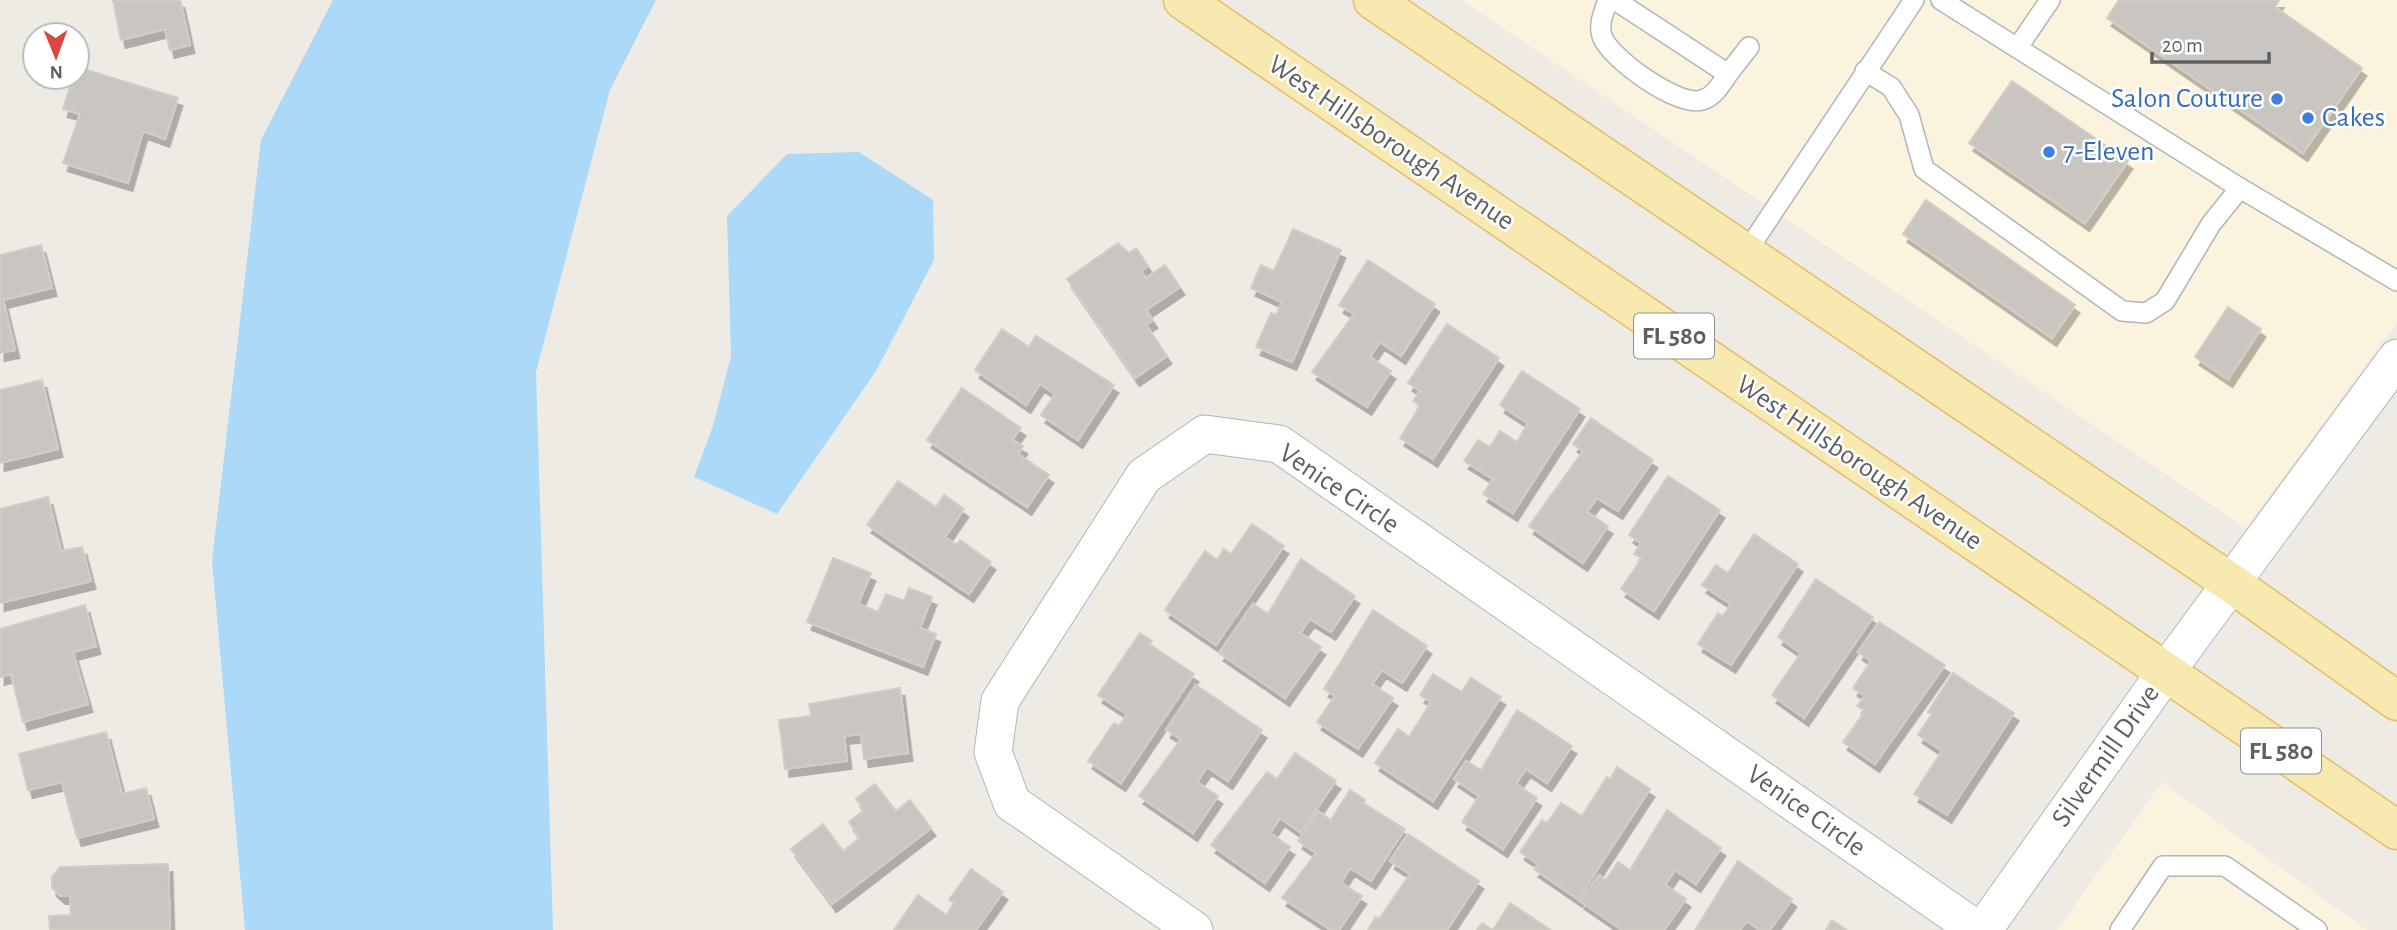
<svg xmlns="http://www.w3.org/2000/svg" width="2397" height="930" font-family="'Alegreya Sans',sans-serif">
<defs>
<filter id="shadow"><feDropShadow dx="4.5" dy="8" stdDeviation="0" flood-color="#0004"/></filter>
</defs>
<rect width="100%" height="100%" fill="#eeebe5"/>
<path fill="#fbf3dd" d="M1461,0H2397V322L2246,528Z
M2162,782L2367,930H2057Z"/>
<path fill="#acd9f7" d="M333,0H656L610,90L536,372L553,930H245L212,561L261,140Z
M859,152L933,200L934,260L876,371L777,514L694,477L713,426L731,356L727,216L787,154Z"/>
<path fill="#c9c6c2" stroke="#d2cdc4" stroke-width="2" filter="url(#shadow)" d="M113,0H180L190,45L170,50L165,29L121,40Z
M2119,0H2279L2275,7L2362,68L2303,153L2107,18Z
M77,67L178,98L165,139L143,131L128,183L63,163L80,114L63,109L73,77H77Z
M2012,81L2128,161L2085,223L1969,143Z
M1926,200L2075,305L2052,338L1903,234Z
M1293,229L1341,250L1292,362L1256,347L1271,313L1276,315L1282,302L1251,288L1261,265L1274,271Z
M1118,243L1129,253L1136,248L1148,266L1141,271L1146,278L1165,265L1180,287L1146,310L1153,320L1146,325L1167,356L1135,378L1067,279Z
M41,245L52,288L3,300L15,350L0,353V255Z
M1368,260L1435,304L1401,356L1380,342L1370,357L1391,371L1367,407L1312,372L1354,314L1339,305Z
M2228,307L2261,329L2228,379L2195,357Z
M1447,324L1499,358L1433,459L1400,438L1420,406L1413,401L1420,391L1408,383Z
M1002,329L1029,347L1036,336L1114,385L1078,440L1041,415L1055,394L1040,384L1026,405L975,370Z
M1522,371L1580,409L1513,513L1483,494L1493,479L1464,461L1478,440L1490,447L1500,431L1517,442L1528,423L1500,405Z
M42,380L58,449L0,463V390Z
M962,388L1021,428L1012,440L1023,446L1018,454L1049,475L1027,507L927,440Z
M1591,418L1653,460L1618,511L1597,498L1587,512L1608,526L1583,563L1529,526L1583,451L1573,444Z
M1668,476L1720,510L1654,611L1621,589L1642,558L1634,554L1641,543L1629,535Z
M898,481L936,507L944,495L964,509L945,537L957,545L960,540L991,562L969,594L867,525Z
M48,497L61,551L82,547L91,581L0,603V509Z
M1252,524L1284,546L1216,645L1165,610L1205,551L1217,560L1224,549L1231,554Z
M1754,534L1798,564L1731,665L1698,644L1718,613L1723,616L1731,604L1702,585L1716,565L1728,573Z
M833,558L871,573L858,604L878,612L886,594L904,601L909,588L932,597L920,628L936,634L923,667L807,622Z
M1301,559L1355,596L1331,632L1310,619L1300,633L1321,647L1285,698L1219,653L1253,604L1268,614Z
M1816,579L1873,617L1804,718L1772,695L1801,653L1778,637Z
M85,605L96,646L73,652L88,704L23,722L11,674L0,677V629Z
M1373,610L1427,646L1402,683L1382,670L1372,684L1393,698L1358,749L1317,722L1335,696L1324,689Z
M1879,622L1945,665L1875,764L1843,742L1865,711L1857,706L1865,696L1853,688L1871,661L1858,652Z
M1140,633L1152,641L1149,644L1194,674L1121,783L1088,761L1114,723L1119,726L1127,714L1098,695Z
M1953,673L2014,713L1947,815L1914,794L1942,751L1918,735L1932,714L1928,712Z
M1433,674L1462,692L1471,678L1501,697L1433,801L1375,763L1398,729L1409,737L1431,702L1420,695Z
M1196,685L1262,730L1228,781L1207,767L1197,782L1218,796L1193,833L1139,796L1181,739L1166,730Z
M900,688L908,753L864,759L861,734L844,736L847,761L785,769L779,720L811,716L809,704Z
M1517,710L1572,746L1547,783L1526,769L1516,784L1537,798L1503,849L1462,822L1479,796L1454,779L1466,761L1481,770Z
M106,732L122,794L146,788L154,819L77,838L62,782L28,790L19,754Z
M1295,753L1336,781L1300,832L1280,818L1270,833L1290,847L1265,883L1211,845L1267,772L1277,779Z
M1617,767L1650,789L1578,899L1534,869L1538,864L1520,852L1542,820L1547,823L1561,803L1582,816L1607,777L1610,779Z
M875,784L896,811L910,800L931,828L832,904L791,849L823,824L843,851L860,838L849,822L864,810L856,799Z
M1350,790L1365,800L1363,803L1405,829L1371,881L1350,868L1341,883L1362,896L1339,930H1331L1282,898L1316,853L1298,841L1318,811L1331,820Z
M1667,810L1721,848L1696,884L1675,870L1665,885L1686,899L1664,930H1622L1580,901L1599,875L1606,880L1618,862L1630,870Z
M1408,834L1479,881L1447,930H1368L1376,917L1379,919L1410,874L1390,861Z
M1738,861L1792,899L1770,930H1760L1747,921L1740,930H1695Z
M168,864L170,930H50L49,916L71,915L70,896H61L52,888V877L60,867Z
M971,869L1003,892L976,930H894L918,895L946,915L954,903L949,900Z
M1510,903L1551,930H1477L1482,923L1493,930Z
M1832,920L1847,930H1826Z"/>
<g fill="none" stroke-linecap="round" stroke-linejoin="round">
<g stroke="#b2b5b8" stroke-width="22">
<path id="lane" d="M1608,0C1604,12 1598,24 1602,36C1609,58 1679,108 1702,100C1714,97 1721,84 1728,74
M1615,0L1728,74L1749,47
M1941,0L2240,188L2397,281
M2018,47L2050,0
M1865,71L1891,87L1909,115L1924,169L2122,311L2146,313L2165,301L2211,224L2240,188
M1745,254L1914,0
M2120,930L2163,866H2225L2317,930"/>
</g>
<g stroke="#b2b5b8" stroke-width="39">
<path id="street" d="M1194,930L1012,803L993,752L1000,701L1144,476L1205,434L1279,444L1977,930
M1983,930L2165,673L2397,358"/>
</g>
<g stroke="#e4bd67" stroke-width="41">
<path id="primary" d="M1183,0L2397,830
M1373,0L2231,583L2397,701"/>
</g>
<use href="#lane" stroke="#fff" stroke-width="19"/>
<use href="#street" stroke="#fff" stroke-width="37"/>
<use href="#primary" stroke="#f7e9b0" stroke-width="38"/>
</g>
<g fill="#3f7fe0" stroke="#fff" stroke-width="2.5">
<circle cx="2277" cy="99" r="7"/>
<circle cx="2308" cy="118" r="7"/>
<circle cx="2049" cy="152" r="7"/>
</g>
<g text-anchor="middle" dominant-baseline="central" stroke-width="5" stroke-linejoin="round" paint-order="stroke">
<g fill="#fff" stroke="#8e9092" stroke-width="2">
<rect x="1634" y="313.5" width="80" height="45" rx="5"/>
<rect x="2241" y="728.5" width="80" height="45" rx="5"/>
</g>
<g font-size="26" font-weight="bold" fill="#5d6064">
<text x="1674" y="336">FL 580</text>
<text x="2281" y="751">FL 580</text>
</g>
<g font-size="28" fill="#366cbe" stroke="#fff" text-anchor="start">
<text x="2263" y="99" text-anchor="end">Salon Couture</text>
<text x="2322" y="118">Cakes</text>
<text x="2063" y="152">7-Eleven</text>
</g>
<g font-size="28" fill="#5d6064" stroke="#fff">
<text transform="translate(1391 143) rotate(34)">West Hillsborough Avenue</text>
<text transform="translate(1859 463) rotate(34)">West Hillsborough Avenue</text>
<text transform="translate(1339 489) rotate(34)">Venice Circle</text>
<text transform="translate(2106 756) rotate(-55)">Silvermill Drive</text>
<text transform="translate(1806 811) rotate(35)">Venice Circle</text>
</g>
</g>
<g transform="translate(56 56) rotate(179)"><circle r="33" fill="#ffffff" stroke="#bebfc1" stroke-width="2"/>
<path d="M0-5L12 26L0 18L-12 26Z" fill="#d94740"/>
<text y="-10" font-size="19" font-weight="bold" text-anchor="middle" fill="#5d6064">N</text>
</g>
<path d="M2152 52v10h117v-10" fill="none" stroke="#5d6064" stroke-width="3.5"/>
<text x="2162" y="52" font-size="21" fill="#5d6064" stroke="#ffffff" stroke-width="5" paint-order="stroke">20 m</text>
</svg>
